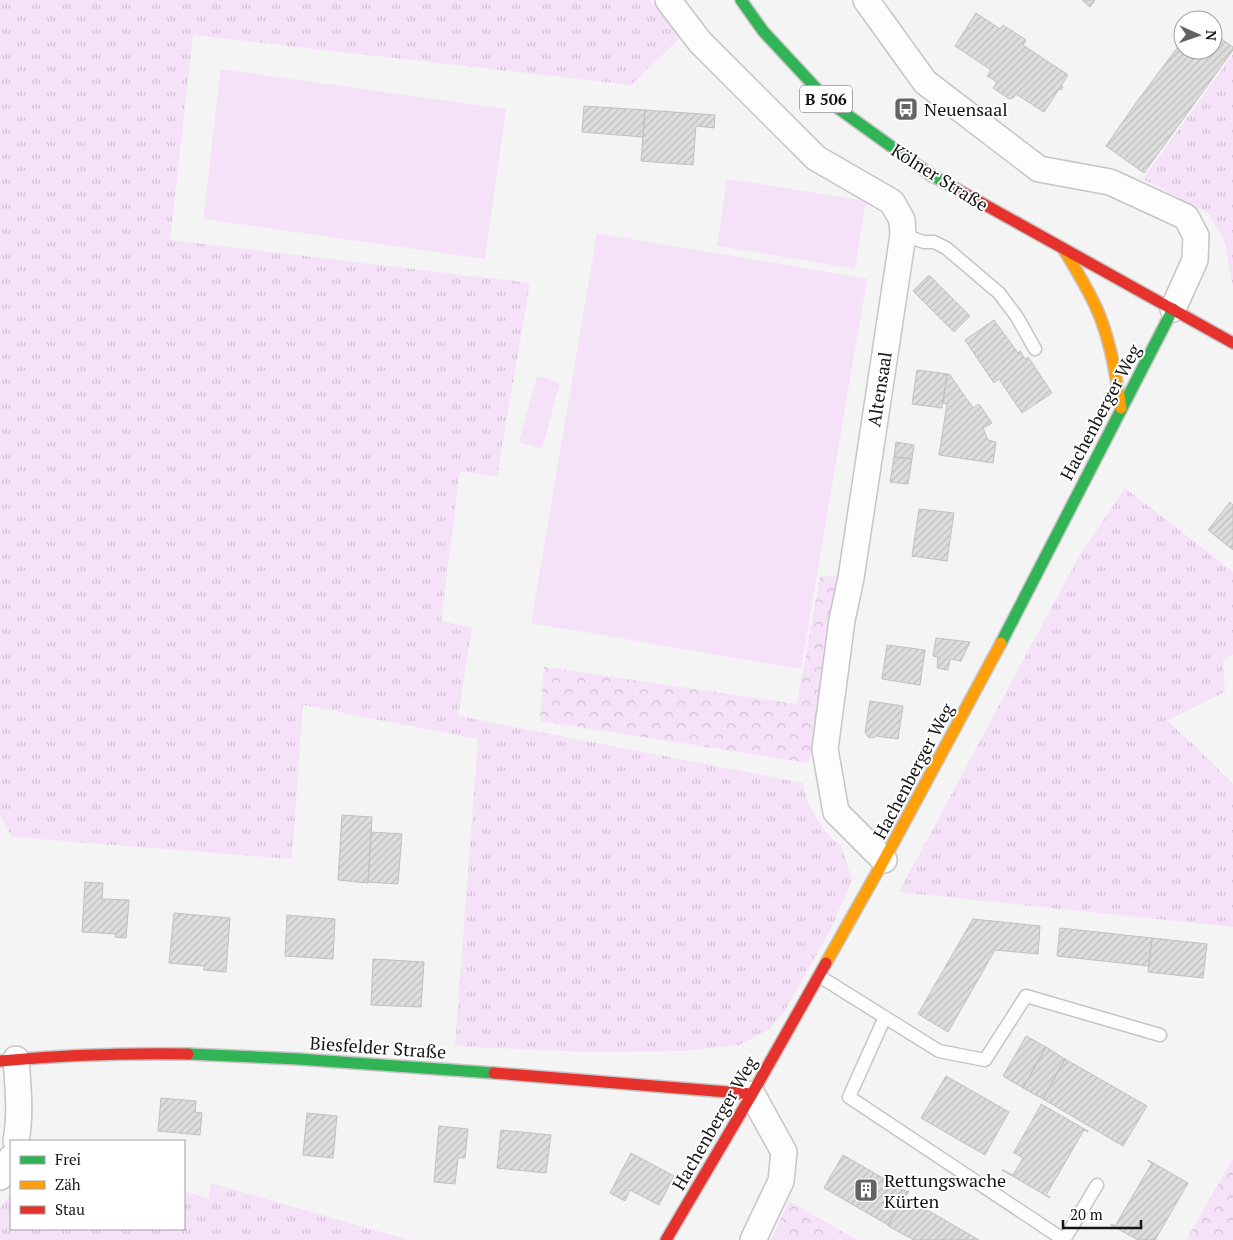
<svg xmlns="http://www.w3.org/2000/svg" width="1233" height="1240" font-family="'PT Serif',serif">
<defs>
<pattern id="grass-tufts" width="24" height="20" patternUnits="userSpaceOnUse" patternTransform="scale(1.25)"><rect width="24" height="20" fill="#f5e1f8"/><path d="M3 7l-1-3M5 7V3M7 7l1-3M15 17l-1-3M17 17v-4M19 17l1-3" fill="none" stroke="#d1c0d4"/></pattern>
<pattern id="forest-crowns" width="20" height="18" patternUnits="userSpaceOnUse" patternTransform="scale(1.25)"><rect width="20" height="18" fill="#f5e1f8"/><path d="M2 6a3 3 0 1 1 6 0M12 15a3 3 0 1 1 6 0" fill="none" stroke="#d1c0d4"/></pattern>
<pattern id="building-hatch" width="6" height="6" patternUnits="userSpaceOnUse" patternTransform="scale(1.25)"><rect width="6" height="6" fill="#ddd"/><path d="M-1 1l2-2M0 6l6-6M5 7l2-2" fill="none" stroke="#bdbdbd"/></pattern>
</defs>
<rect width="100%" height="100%" fill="#f5f4f5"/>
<path fill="url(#grass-tufts)" d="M0,0H650L681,37L631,85L193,35L170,240L530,283L497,477L460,471L441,621L472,628L458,716L803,783L807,801L818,821L826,832L842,847L852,880L830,931L784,1012L769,1030L739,1045L684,1051L587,1052L455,1046L478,739L303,705L292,859L12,837L0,815Z
M1233,54V288L1224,239L1208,213L1143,179Z
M1125,488L1233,572V654L1223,661L1225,692L1167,721L1193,744L1233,784V927L899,892L1078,558Z
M211,1183L409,1240H0V1207L11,1195V1229H184V1191L209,1199Z"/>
<path fill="url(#forest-crowns)" d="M843,575L817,734L808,763L540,721L544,667L797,704L820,577Z
M1233,1159V1240H1186Z
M789,1201L857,1240H771Z"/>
<path fill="#f5e1f8" d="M221,69L506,109L485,259L203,219Z
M727,179L866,201L855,269L717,246Z
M597,233L867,279L801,669L531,623Z
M537,376L560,383L542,449L519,442Z"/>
<path fill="url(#building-hatch)" stroke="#c0c0c0" d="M1082,0H1095L1090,7Z
M976,13L1000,29L1003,25L1026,40L1023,45L1068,75L1061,86L1063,87L1061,90L1059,89L1044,112L1016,94L1013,98L1009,99L993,88L997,82L987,76L991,70L955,46Z
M1213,33L1233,47V50L1144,173L1106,146L1136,103L1183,40V50H1213Z
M584,106L645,110L643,137L582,132Z
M645,110L715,115L714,128L696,126L693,165L641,161Z
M929,275L970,316L954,332L913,291Z
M994,320L1018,353L1020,351L1025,359L1028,357L1052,393L1022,413L999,379L994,383L965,340Z
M917,370L947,374L942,408L912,404Z
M947,374L950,375L973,408L979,404L992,423L983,428L988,440L996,442L993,463L939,455L947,404L943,403Z
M896,442L914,445L912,459L894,457Z
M894,457L912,459L908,484L890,482Z
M1230,502L1233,505V550L1208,530Z
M919,509L954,513L947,561L912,556Z
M936,638L970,642L961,661L950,659L948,670L937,668L938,657L933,656Z
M887,645L925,650L920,685L882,679Z
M870,701L903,706L898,739L876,736L874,738L868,737L865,732Z
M342,815L372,817L368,883L338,880Z
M371,832L402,834L398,884L368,882Z
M85,882L103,883L102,899L129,900L126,938L115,937L116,934L82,932Z
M174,913L230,918L226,972L204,970V966L169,963Z
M287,915L335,919L333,959L285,956Z
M973,919L1040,926L1038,954L995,950L948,1032L918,1014Z
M1060,928L1152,938L1149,966L1057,956Z
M1152,938L1207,944L1203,978L1148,972Z
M373,959L424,962L421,1007L371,1005Z
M1026,1036L1046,1047L1023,1088L1003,1076Z
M1046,1047L1065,1059L1043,1099L1023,1088Z
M1065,1059L1147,1106L1123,1146L1043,1099Z
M946,1076L1009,1112L985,1155L921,1118Z
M161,1098L196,1101L195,1112L202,1113L200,1135L158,1131Z
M1041,1104L1088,1131V1132L1084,1130L1046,1195L1050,1197V1198L1002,1170H1003L1013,1175L1023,1158L1013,1152H1014L1041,1105Z
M307,1113L337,1116L333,1158L303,1155Z
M439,1126L468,1129L465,1158H458L455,1184L434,1182Z
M501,1130L551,1135L546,1173L497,1168Z
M631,1153L674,1176L659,1205L630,1190L625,1201L610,1193Z
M843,1155L907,1192L888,1225L824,1188Z
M1148,1160L1188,1183L1155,1240H1138L1111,1225V1224L1115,1226L1152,1163L1148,1161Z
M908,1191H909L905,1197L979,1240H914L888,1226Z"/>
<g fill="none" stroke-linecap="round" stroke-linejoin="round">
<g stroke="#c6c5c6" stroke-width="15">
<path id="lane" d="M903,235L924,242H934L946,248L999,293L1017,317L1035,349
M819,976L939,1051L985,1060L1026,996L1160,1035
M885,1017L849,1097L1064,1240L1097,1185"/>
</g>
<g stroke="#c6c5c6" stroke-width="28">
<path id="street" d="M668,0L700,42L816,158L892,202L902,220L903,235L851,578L842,620L825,749L836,812L884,860
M866,0L925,82L1039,169L1110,182L1186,217L1196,236L1195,260L1173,309
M16,1059C18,1086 21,1114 16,1141
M752,1094L784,1152L781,1181L753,1240
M0,1177L8,1166L11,1158"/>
</g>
<g stroke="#c6c5c6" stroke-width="14">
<path id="fast" d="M741,0L763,31L828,101L931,175L953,187
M1001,643L1173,309
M188,1054L298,1059L494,1073"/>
</g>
<g stroke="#c6c5c6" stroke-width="14">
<path id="slow" d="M1064,250C1077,271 1090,292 1099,314C1111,344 1116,376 1121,408
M826,963L884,860L1001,643"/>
</g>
<g stroke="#c6c5c6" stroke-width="14">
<path id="jam" d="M953,187L1233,343
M0,1061C63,1055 125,1053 188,1054
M494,1073L752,1094
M666,1240L752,1094L826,963"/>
</g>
<use href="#lane" stroke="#fefdfe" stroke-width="12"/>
<use href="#street" stroke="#fefdfe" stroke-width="25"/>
<use href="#fast" stroke="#30b455" stroke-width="11"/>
<use href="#slow" stroke="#ff9f0a" stroke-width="11"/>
<use href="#jam" stroke="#e5322d" stroke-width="11"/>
</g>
<defs>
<g id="bus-square" transform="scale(1.25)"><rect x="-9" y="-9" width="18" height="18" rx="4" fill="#636364" stroke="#fff"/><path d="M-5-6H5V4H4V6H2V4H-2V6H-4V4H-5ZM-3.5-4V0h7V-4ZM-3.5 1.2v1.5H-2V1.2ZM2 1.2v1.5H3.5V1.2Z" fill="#fff"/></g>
<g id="building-square" transform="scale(1.25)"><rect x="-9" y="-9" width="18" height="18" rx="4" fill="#636364" stroke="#fff"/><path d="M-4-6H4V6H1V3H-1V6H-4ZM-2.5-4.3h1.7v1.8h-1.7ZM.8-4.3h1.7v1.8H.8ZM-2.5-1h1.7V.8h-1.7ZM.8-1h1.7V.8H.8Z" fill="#fff"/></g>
</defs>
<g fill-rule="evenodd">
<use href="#bus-square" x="906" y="109"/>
<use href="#building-square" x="866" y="1190"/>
</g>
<g text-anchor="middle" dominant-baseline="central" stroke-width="4" stroke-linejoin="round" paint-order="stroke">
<rect fill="#fff" stroke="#5b5b5c" stroke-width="1" x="800" y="85.5" width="52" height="27" rx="4"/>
<g font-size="16" font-weight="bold" fill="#151516">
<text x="826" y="99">B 506</text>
</g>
<g font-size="18" fill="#151516" stroke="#fff" text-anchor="start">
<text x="924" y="109">Neuensaal</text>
<text x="884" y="1180">Rettungswache<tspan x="884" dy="21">Kürten</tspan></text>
</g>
<g font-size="18" fill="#151516" stroke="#fff">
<text transform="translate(940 177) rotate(32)">Kölner Straße</text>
<text transform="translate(879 389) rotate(-81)">Altensaal</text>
<text transform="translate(1100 412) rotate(-62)">Hachenberger Weg</text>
<text transform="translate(913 771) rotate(-62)">Hachenberger Weg</text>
<text transform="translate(378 1047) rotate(4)">Biesfelder Straße</text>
<text transform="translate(714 1123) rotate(-60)">Hachenberger Weg</text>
</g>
</g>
<rect x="10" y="1140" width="175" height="90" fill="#ffffff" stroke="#a1a1a2"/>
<rect x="20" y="1156" width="25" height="8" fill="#30b455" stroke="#a1a1a2"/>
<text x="55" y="1165" font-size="15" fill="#151516">Frei</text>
<rect x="20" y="1181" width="25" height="8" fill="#ff9f0a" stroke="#a1a1a2"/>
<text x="55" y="1190" font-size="15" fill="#151516">Zäh</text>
<rect x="20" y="1206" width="25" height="8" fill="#e5322d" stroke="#a1a1a2"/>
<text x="55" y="1215" font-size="15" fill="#151516">Stau</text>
<g transform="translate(1198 35) rotate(92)"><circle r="24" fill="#ffffff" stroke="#a1a1a2"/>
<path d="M0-4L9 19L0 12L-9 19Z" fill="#636364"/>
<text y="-8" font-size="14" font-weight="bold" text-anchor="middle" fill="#151516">N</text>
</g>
<path d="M1063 1220v8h78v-8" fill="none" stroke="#151516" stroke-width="2.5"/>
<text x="1070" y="1220" font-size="15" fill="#151516" stroke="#ffffff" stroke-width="4" paint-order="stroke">20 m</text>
</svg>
